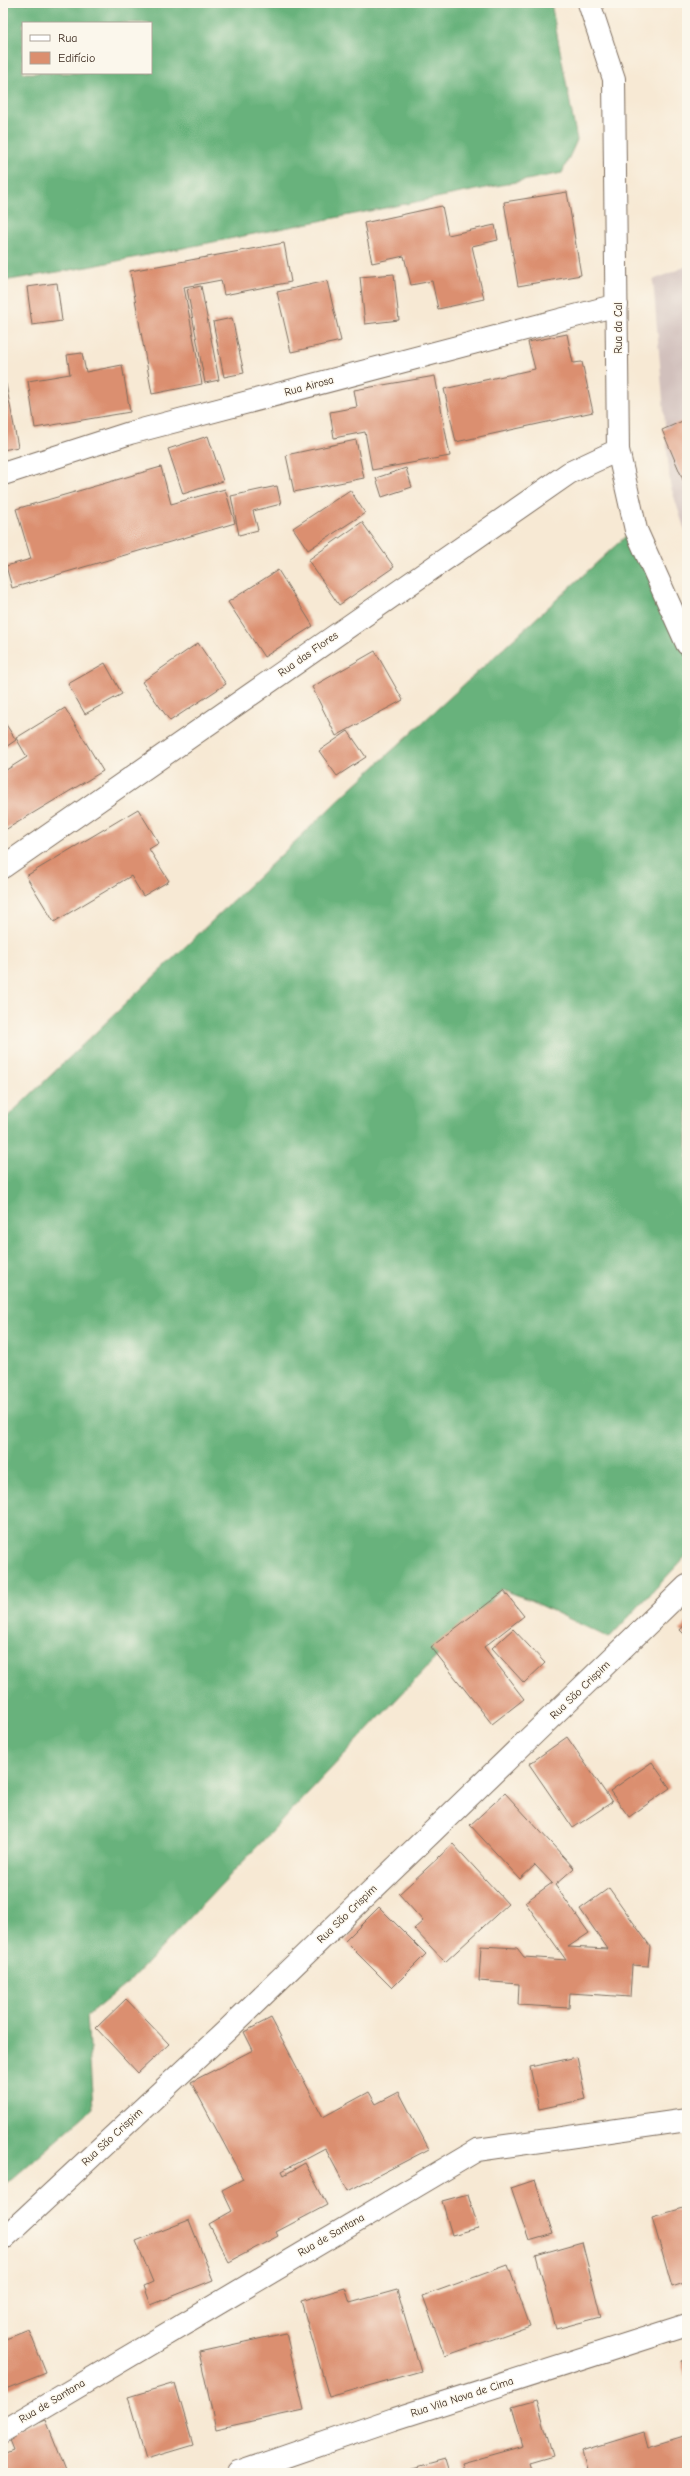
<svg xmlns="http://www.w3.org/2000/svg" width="690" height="2476" font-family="'Comic Neue',sans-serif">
<rect width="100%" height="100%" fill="#fbf7ec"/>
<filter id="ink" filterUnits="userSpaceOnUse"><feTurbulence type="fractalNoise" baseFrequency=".025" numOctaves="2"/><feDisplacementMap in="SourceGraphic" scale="8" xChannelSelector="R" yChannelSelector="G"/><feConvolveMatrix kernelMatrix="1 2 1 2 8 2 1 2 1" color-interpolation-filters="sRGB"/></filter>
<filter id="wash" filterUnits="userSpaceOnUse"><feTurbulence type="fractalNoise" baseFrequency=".012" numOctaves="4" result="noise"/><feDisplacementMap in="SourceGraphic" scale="16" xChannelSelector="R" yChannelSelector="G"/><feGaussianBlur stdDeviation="0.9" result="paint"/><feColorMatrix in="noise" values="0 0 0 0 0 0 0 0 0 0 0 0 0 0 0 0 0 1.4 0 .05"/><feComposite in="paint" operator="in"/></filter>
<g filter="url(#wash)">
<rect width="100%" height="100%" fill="#f7e9d4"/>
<path fill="#d1c0bc" d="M687,266V537L670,484L653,280Z"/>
<path fill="#67b27b" stroke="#516e4c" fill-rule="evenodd" d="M3,3H551L577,140L562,173L82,268L3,281ZM23,23H151V73H23Z
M627,535L687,643V1555L609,1638L530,1600L501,1589L130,1981L87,2016L93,2108L3,2187V1121L349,790Z"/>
<g id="blocks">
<path fill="#db8f6f" d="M567,192L581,275L518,286L504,202Z
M442,206L448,235L495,225L498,240L472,246L484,299L438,309L432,281L411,285L404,256L372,263L364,223Z
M284,243L291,282L224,295L221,280L184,287L202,384L152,394L130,271Z
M394,274L399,320L365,324L360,277Z
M327,281L341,341L291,352L277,292Z
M57,283L62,321L32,325L27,287Z
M201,286L219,380L205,383L187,289Z
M232,318L244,373L224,377L213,322Z
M567,334L573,363L582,362L593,412L456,442L444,389L535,369L528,342Z
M82,353L86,372L122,365L130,412L35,428L28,381L70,374L67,355Z
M435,376L450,456L372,470L365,432L334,438L330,412L357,407L354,390Z
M3,384H6L18,447L3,450Z
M687,419V489L662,430Z
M208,436L223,481L183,494L168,449Z
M356,440L364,478L294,492L286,455Z
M161,467L171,504L225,489L235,523L12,588L6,566L31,559L16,509Z
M406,468L412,487L382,497L376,478Z
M277,486L281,504L253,511L258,530L239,535L231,496Z
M350,490L365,513L308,550L293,528Z
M362,522L394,567L339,605L308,560Z
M278,570L313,626L264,657L228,602Z
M198,643L226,684L170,721L142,682Z
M375,651L403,700L336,736L312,687Z
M105,663L122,694L85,714L68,684Z
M65,708L103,771L5,830L3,827V772L27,757L16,738Z
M3,720L16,740L3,749Z
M348,731L366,757L337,776L319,751Z
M138,809L159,843L149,849L169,881L143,896L131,876L54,922L26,876Z
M504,1591L524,1616L484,1647L524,1699L492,1724L431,1647Z
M687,1622V1637L680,1630Z
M513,1629L545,1663L524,1683L492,1648Z
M567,1737L612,1802L573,1828L529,1764Z
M652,1762L670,1788L629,1817L610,1791Z
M505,1793L574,1868L555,1885L589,1933L568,1947L608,1949L580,1909L609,1888L650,1946L648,1966L632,1965L630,1997L570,1993L569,2008L518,2005L519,1984L479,1981L481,1946L517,1948L524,1957L566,1960L525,1902L552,1883L535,1865L520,1879L470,1825Z
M453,1844L508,1904L445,1962L414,1929L423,1921L399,1894Z
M379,1907L426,1954L392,1988L345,1941Z
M126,1999L169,2044L138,2073L96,2028Z
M271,2018L323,2117L369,2092L376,2104L399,2092L429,2149L348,2191L325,2148L282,2171L284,2175L305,2163L327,2205L276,2232L278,2236L229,2262L209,2224L232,2211L222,2190L243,2179L191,2082L253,2050L244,2032Z
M577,2057L586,2099L539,2109L530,2067Z
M535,2180L553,2234L529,2241L511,2188Z
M468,2194L478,2228L452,2235L442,2201Z
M687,2207V2282L672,2287L652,2217Z
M189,2220L213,2280L151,2305L144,2286L153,2282L136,2241Z
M582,2242L601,2317L556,2329L536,2255Z
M508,2265L530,2326L445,2356L423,2296Z
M345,2288L350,2303L397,2290L421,2371L329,2397L301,2301Z
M29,2330L46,2373L3,2390V2340Z
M286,2333L304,2410L216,2429L199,2352Z
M687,2359V2381L681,2361Z
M175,2383L193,2445L146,2459L128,2397Z
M537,2400L553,2456L529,2463L532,2473H465L462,2463L523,2446L512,2407Z
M46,2420L67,2473H3V2454L13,2450L7,2435Z
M644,2432L648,2447L687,2435V2473H588L582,2451Z
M445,2460L449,2473H398Z"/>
</g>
</g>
<g filter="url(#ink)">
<use href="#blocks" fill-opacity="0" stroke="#7d6d5e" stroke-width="1"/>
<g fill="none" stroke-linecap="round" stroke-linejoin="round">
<g stroke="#7d6d5e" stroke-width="24">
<path id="street" d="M589,3L614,79L618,450L636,530L687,644
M3,474L130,433L617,305
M3,867L569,473L618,450
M3,2239L225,2032L687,1586
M3,2431L477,2150L687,2120
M238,2473L394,2419L687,2325"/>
</g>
<use href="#street" stroke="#fff" stroke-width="22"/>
</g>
</g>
<g text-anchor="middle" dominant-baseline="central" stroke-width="3" stroke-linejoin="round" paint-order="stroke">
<g font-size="11" fill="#3b2a1e" stroke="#fbf7ec">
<text transform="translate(618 328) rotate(-90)">Rua da Cal</text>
<text transform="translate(309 386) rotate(-15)">Rua Airosa</text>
<text transform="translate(308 654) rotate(-35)">Rua das Flores</text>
<text transform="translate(580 1690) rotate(-44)">Rua São Crispim</text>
<text transform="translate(347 1914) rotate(-44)">Rua São Crispim</text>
<text transform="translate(112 2137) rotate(-43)">Rua São Crispim</text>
<text transform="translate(331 2235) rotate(-30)">Rua de Santana</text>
<text transform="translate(462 2397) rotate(-18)">Rua Vila Nova de Cima</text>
<text transform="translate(52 2401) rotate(-31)">Rua de Santana</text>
</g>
</g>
<rect width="690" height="2476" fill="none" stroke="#fbf7ec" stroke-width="16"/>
<rect x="22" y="22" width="130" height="52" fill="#fbf7ec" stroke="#aea59a"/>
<rect x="30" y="35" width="20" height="6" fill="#ffffff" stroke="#aea59a"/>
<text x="58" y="42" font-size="12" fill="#3b2a1e">Rua</text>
<rect x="30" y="52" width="20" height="12" fill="#db8f6f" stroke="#aea59a"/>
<text x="58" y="62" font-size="12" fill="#3b2a1e">Edifício</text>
</svg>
